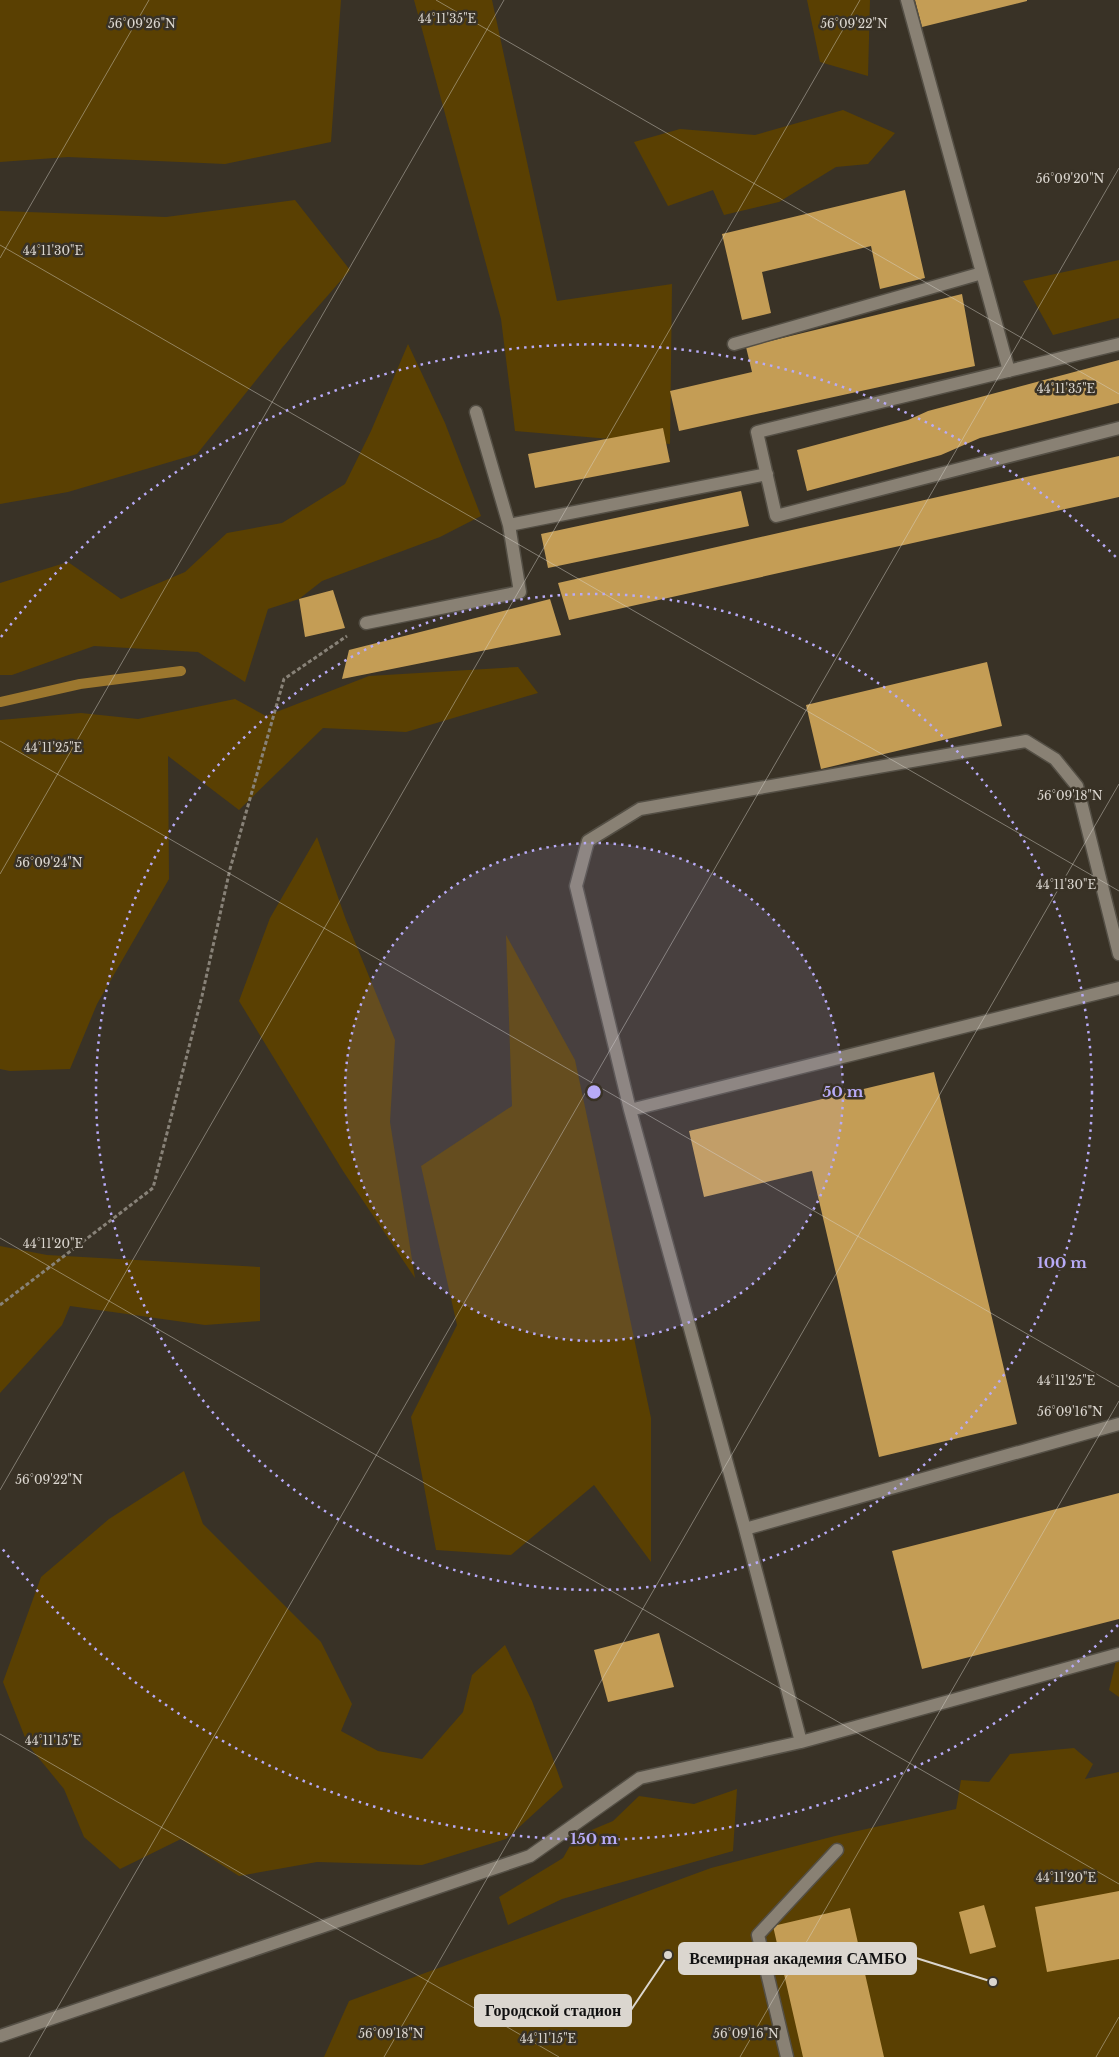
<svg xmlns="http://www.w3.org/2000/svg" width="1119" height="2057" font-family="'Libre Baskerville',serif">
<rect width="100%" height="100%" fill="#393226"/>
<path fill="#5a4002" d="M0,0H341L331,142L225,164L68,157L0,162Z
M414,0H492L557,301L672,284L670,444L515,431L501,319Z
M807,0H870L868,76L820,62Z
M843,110L895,133L868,164L836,167L779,202L724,215L713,190L668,206L634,142L680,129L755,135Z
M295,200L350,270L281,349L197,454L68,492L0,504V211L166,217Z
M1119,260V318L1053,335L1023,281Z
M408,344L445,423L481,516L440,537L322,581L299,599L268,609L245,682L198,652L94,646L12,675H0V583L68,562L121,599L185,572L227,533L282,523L345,484L371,431Z
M518,667L538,693L406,732L323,728L239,810L168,756L169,879L97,1004L70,1069L10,1071L0,1069V720L81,713L138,719L235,699L266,716L369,676Z
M317,837L346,920L395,1040L390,1122L415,1278L343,1171L239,1001L270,918Z
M506,935L575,1060L651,1418V1562L594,1485L511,1555L436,1550L411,1417L457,1325L421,1166L512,1106Z
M0,1246L47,1255L260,1267V1321L205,1325L70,1306L62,1325L0,1393Z
M184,1471L203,1524L321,1642L352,1704L341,1731L378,1751L422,1759L463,1712L472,1675L505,1645L532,1701L563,1787L506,1839L422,1865L317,1862L239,1876L181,1839L120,1869L84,1837L64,1789L28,1745L3,1682L41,1577L109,1519Z
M1116,1661H1119V1697L1109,1690Z
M1074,1748L1093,1764L1085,1779L1119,1772V2057H324L349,2001L711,1868L835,1836L956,1809L961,1780L989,1782L1010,1754Z
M737,1789L733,1851L562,1899L508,1925L499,1897L563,1858L575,1837L613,1821L639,1796L694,1804Z"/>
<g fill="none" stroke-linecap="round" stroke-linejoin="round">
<path stroke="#9c772e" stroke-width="10" d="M0,702L80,684L181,671"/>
</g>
<path fill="#c49d55" d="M915,0H1027V1L922,27Z
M905,190L925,278L880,289L871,246L762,272L771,313L742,320L722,234Z
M962,294L975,366L679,431L670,391L752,372L746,347Z
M1119,360V403L980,438L941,455L807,491L797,450L908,420L928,411Z
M663,428L670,462L535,488L528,454Z
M1119,456V497L569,620L558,583Z
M741,491L749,526L548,568L541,534Z
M333,590L345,628L305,637L299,599Z
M550,599L561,635L342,679L349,650Z
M987,662L1002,726L821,769L806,705Z
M934,1072L1017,1424L879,1457L812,1171L704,1197L689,1131Z
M1119,1493V1619L922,1669L892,1551Z
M659,1633L674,1687L608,1702L594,1650Z
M1119,1891V1959L1047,1972L1035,1907Z
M984,1905L996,1947L970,1954L959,1912Z
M850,1908L884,2057H803L773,1926Z"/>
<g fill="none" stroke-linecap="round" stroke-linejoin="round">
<g stroke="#544f45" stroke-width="15">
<path id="service" d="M907,0L1009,371
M734,344L982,273
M1119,344L757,432L776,516L1119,428
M476,412L509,525
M366,623L520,592L509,525L767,474
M1119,954L1077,786L1055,759L1026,741L640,809L588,841L576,886L630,1110L745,1529L1119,1424
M630,1110L1119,988
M745,1529L801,1742L1119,1654
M0,2036L530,1856L640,1778L801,1742
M787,2057L758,1935L837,1850"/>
</g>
<path stroke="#888278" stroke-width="3" stroke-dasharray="4 2.5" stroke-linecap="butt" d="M0,1305L153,1188L202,996L230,869L284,679L347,636"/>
<use href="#service" stroke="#898174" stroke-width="12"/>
</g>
<path fill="none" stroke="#dbd6cf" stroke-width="1" stroke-opacity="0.45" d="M436,0L1119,394M0,245L1119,891M0,258L149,0M0,741L1119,1387M0,874L504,0M0,1238L1119,1884M0,1490L860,0M0,1734L559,2057M29,2057L1119,168M384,2057L1119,784M740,2057L1119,1401M1096,2057L1119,2017"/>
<circle cx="594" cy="1092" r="249" fill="#b8abf7" fill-opacity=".12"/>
<g fill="none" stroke="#b8abf7" stroke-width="2.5" stroke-dasharray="2.5 5">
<circle cx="594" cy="1092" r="249"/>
<circle cx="594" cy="1092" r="498"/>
<path d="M1118 1625A747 747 0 0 1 1 1547M1 637A747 747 0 0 1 1118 559"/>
</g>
<g font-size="12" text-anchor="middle" fill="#dbd6cf" stroke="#393226" stroke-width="5" stroke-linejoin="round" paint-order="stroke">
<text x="447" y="23">44°11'35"E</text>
<text x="142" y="28">56°09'26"N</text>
<text x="854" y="28">56°09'22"N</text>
<text x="1070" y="183">56°09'20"N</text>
<text x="53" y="255">44°11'30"E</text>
<text x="1066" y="393">44°11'35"E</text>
<text x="53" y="752">44°11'25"E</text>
<text x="1070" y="800">56°09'18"N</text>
<text x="49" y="867">56°09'24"N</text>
<text x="1066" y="889">44°11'30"E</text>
<text x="53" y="1248">44°11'20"E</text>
<text x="1066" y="1385">44°11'25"E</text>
<text x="1070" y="1416">56°09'16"N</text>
<text x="49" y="1484">56°09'22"N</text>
<text x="53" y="1745">44°11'15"E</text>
<text x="1066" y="1882">44°11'20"E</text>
<text x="391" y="2038">56°09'18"N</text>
<text x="746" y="2038">56°09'16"N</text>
<text x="548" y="2043">44°11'15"E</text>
</g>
<circle cx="594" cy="1092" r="8" fill="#b8abf7" stroke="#393226" stroke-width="2.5"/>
<g font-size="15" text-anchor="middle" font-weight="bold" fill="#b8abf7" stroke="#393226" stroke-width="5" stroke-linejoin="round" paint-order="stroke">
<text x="843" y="1097">50 m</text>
<text x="1062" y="1268">100 m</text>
<text x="594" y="1844">150 m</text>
</g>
<path fill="none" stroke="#dbd6cf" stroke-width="2" d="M993 1982L916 1958M668 1955L631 2010"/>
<g fill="#dbd6cf" stroke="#393226" stroke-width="2">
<circle cx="993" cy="1982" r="5"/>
<circle cx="668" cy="1955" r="5"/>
</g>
<g fill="#dbd6cf" stroke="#dbd6cf" stroke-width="2">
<rect x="679" y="1943" width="237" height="31" rx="5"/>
<rect x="475" y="1995" width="156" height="31" rx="5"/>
</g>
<g font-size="16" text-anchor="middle" font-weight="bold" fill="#111">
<text x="798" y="1964">Всемирная академия САМБО</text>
<text x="553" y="2016">Городской стадион</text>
</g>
</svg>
